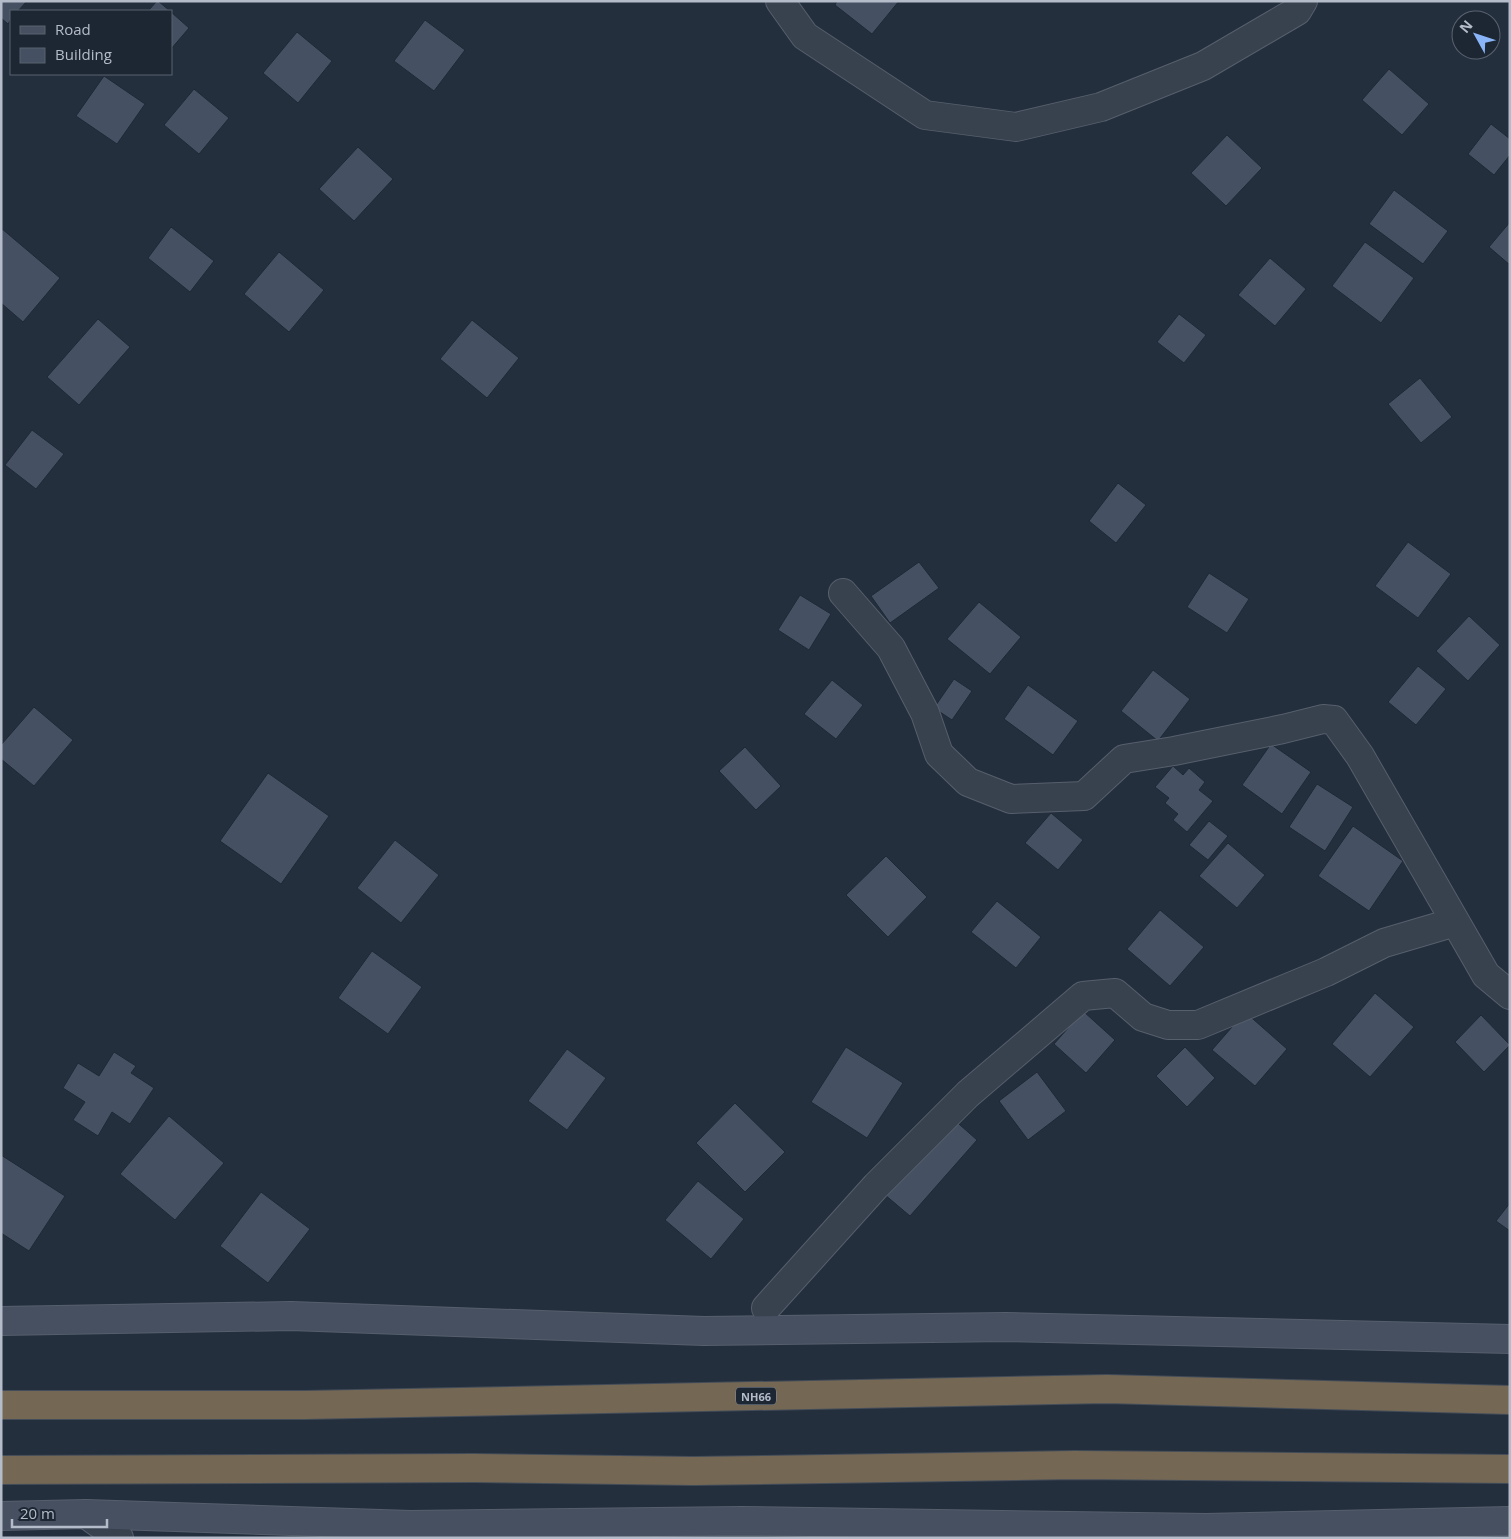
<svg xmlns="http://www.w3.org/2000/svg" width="1511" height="1539" font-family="'Open Sans',sans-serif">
<rect width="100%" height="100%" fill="#242f3e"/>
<path fill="#455162" stroke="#1f2835" d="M1,1H27L18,11H11V19L8,24L1,18Z
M157,1H158L170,11H148Z
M837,1H899L872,34L835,5Z
M171,12L189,28L171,49Z
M425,20L465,50L434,91L394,61Z
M297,32L332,61L298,103L263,73Z
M1389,69L1429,104L1402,135L1362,100Z
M104,76L145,104L117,144L76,116Z
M194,89L229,118L199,154L164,125Z
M1491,124L1510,139V155L1494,175L1468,154Z
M1227,135L1262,168L1226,206L1191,173Z
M358,147L393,179L354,221L319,189Z
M1394,190L1448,231L1423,264L1369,224Z
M1510,222V265L1489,247Z
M171,227L214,261L190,292L148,258Z
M1,228L60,278L23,322L1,303Z
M1365,242L1414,278L1381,323L1332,286Z
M279,252L324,290L289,332L244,294Z
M1270,258L1306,289L1275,326L1238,295Z
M1179,314L1206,335L1184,363L1157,342Z
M98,319L130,347L79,405L47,377Z
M472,320L519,358L487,398L440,359Z
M1420,378L1452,417L1421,443L1388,404Z
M32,430L64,454L36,489L5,465Z
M1118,483L1146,505L1116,543L1089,521Z
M1408,542L1451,574L1418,618L1375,586Z
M919,562L939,588L890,623L871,596Z
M1209,573L1249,599L1227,633L1187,607Z
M800,595L831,614L809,650L778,630Z
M979,602L1021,637L990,674L947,639Z
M1469,616L1500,645L1468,681L1436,651Z
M1418,666L1446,689L1416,725L1388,702Z
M1153,670L1190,699L1158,741L1121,711Z
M954,679L972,691L952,720L934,708Z
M832,680L863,705L836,739L804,714Z
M1028,685L1078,721L1053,755L1004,719Z
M34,707L73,740L34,786L1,759V745Z
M1271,744L1311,772L1282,814L1242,785Z
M745,747L781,786L756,810L719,771Z
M1173,766L1183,775L1189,768L1205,782L1199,790L1213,801L1187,832L1173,820L1178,814L1165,803L1169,798L1155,787Z
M268,773L329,816L281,884L220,841Z
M1317,784L1353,807L1325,851L1289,827Z
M1051,813L1083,840L1058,870L1025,843Z
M1209,821L1228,836L1208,860L1189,845Z
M1353,826L1403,861L1369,911L1318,876Z
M395,840L439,875L401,923L357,888Z
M1228,843L1265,875L1237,908L1199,876Z
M886,856L927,897L888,937L846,895Z
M997,901L1041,937L1016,968L971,932Z
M1160,910L1204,947L1170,986L1127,949Z
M372,951L422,987L388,1034L338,998Z
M1375,993L1414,1027L1370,1077L1332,1044Z
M1083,1011L1115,1040L1086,1073L1054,1044Z
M1245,1012L1287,1049L1255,1086L1212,1050Z
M1481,1015L1510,1045L1484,1072L1455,1042Z
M846,1047L903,1083L867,1138L811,1102Z
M1185,1047L1215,1078L1187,1107L1156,1076Z
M567,1049L606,1078L567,1130L528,1101Z
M114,1052L136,1066L131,1073L154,1088L130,1124L112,1112L98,1136L73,1120L85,1102L63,1088L78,1063L99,1076Z
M1037,1072L1066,1111L1028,1140L999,1101Z
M735,1103L785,1152L745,1192L696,1143Z
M169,1116L224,1163L175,1220L120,1174Z
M951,1117L977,1140L910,1216L884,1194Z
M1,1155L65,1196L29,1251L1,1233Z
M698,1181L744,1219L711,1259L665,1220Z
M261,1192L310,1229L268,1283L220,1246Z
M1510,1203V1231L1496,1221Z"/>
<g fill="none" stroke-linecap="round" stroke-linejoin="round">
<g stroke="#565f6c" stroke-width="30">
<path id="street" d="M780,1L805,36L925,115L1016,127L1101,107L1203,66L1297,11L1303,1
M843,593L891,648L925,713L939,754L968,782L1011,799L1084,796L1124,759L1174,751L1283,729L1323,719L1334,720L1360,756L1486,975L1510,995
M766,1308L876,1186L968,1094L1083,996L1115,993L1143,1017L1168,1025H1198L1326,972L1384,943L1455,922
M86,1514L119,1538"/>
</g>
<g stroke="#565f6c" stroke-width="30">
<path id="secondary" d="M1,1321L291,1316L704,1331L1006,1327L1510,1339
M1,1516L86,1514L410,1525L741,1521L1206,1528L1510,1521"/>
</g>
<g stroke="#434c59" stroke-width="30">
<path id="highway" d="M1,1405H305L1107,1389L1510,1400
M1,1470L474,1468L693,1471L1074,1465L1510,1469"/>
</g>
<use href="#street" stroke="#38414e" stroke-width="28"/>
<use href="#secondary" stroke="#465061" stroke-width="28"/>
<use href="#highway" stroke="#746855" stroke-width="28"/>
</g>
<g text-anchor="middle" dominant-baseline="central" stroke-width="5" stroke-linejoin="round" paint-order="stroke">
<rect fill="#1d2633" stroke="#878f9c" stroke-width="1" x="736" y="1387.5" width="40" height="17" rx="4"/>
<g font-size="11" font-weight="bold" fill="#b4bcc9">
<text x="756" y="1396">NH66</text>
</g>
</g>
<rect width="1511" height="1539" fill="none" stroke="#b4bcc9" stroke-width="5"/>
<rect x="10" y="10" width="162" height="65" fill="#1d2633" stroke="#59626f"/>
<rect x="20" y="26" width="25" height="8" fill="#465061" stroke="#59626f"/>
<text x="55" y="35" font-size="15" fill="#b4bcc9">Road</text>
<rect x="20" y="48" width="25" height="15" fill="#455162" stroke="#59626f"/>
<text x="55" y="60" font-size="15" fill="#b4bcc9">Building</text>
<g transform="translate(1476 35) rotate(310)"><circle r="24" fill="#1d2633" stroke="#59626f"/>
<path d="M0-4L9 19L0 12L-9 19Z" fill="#8ab4f8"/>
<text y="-8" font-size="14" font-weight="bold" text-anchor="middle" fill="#b4bcc9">N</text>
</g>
<path d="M12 1519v8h95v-8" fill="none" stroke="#b4bcc9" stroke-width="2.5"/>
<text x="20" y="1519" font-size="15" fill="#b4bcc9" stroke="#1d2633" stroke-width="4" paint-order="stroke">20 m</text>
</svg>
